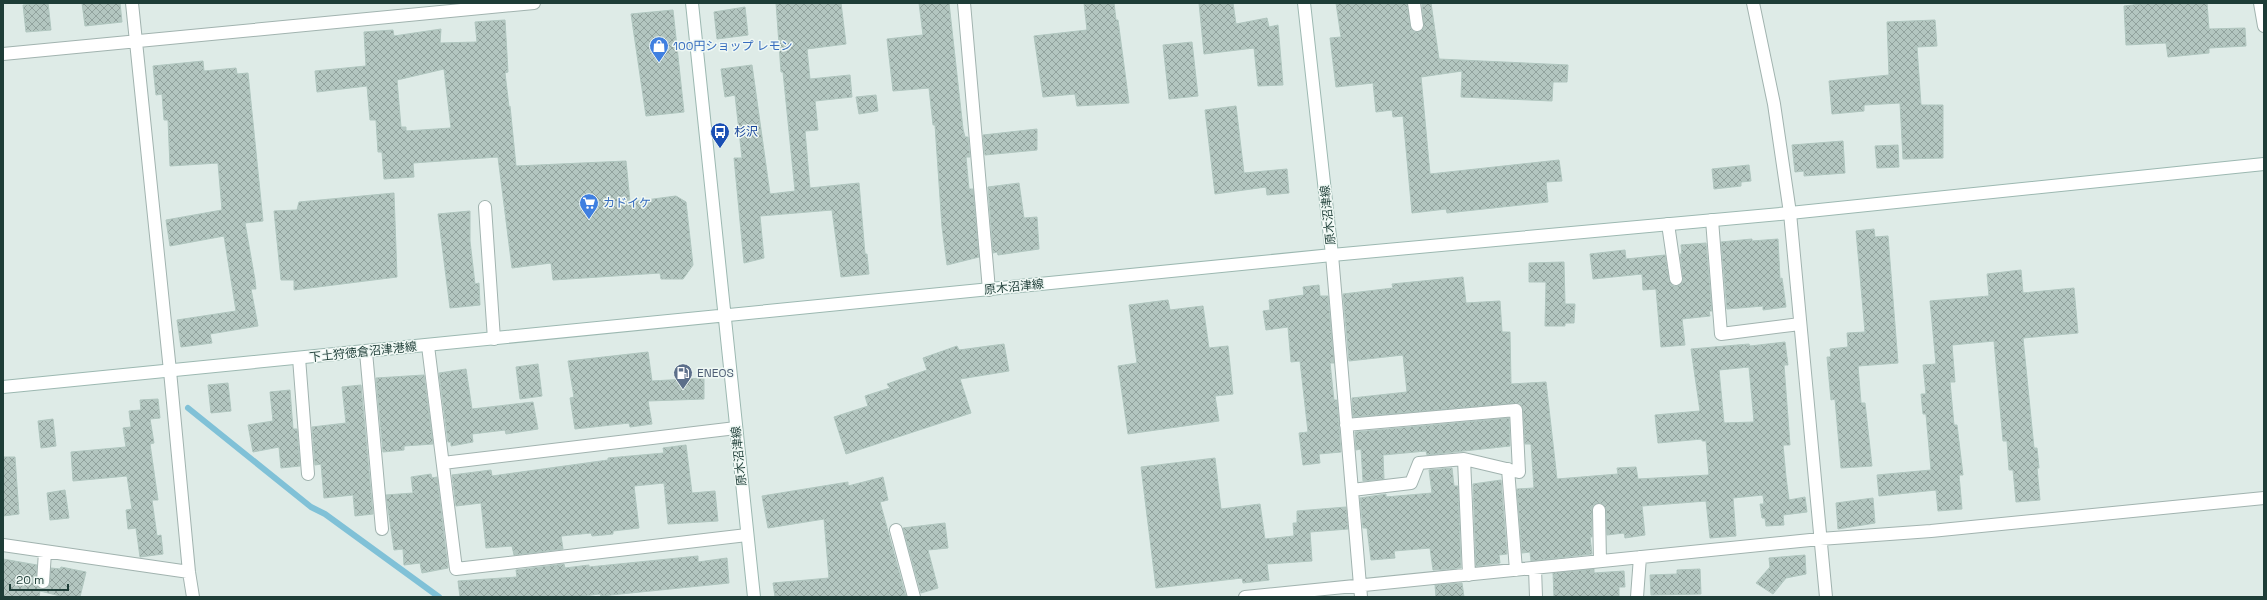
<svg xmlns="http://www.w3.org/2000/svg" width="2267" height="600" font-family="'Space Grotesk','Noto Sans JP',sans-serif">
<defs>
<pattern id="building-cross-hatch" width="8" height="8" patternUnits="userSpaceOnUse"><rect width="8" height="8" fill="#b3c6c0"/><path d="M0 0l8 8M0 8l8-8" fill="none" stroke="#91a29d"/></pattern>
</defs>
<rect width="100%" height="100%" fill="#deebe7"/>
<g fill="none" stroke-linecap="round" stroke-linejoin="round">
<path stroke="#80c1d7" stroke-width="6" d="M188,408L311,507L325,514L439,597"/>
</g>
<path fill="url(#building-cross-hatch)" stroke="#b0c6bf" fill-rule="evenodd" d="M48,3L51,30L26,32L23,5Z
M82,3H120L122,22L85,26Z
M776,3H841L846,44L807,49L810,79L850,75L852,97L815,101L818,130L805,131L810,188L859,183L865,254H867L869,274L841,277L832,210L760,216L764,258L744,263L734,158H742L735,95L725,97L721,69L752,65L770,194L795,191L783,72H781Z
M919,3H949L963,129L965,137H968L970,157H966L969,189H973L979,257L947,265L942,227L935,125H933L929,88L893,91L887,39L923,35Z
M1084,3H1114L1116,20H1118L1129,103L1077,106L1075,94L1043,97L1034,36L1087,30Z
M1199,3H1233L1236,24L1267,18L1269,27L1278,25L1283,85L1258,86L1254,48L1204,54Z
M1336,3H1407L1410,26L1414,32H1418L1424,27L1422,3H1431L1439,59L1568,65L1567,82H1553L1552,101L1461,97L1462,71L1421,77L1430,174L1559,160L1562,181L1546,182L1548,202L1447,213L1446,209L1412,213L1403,116L1393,117L1392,110L1376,112L1373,83L1336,87L1330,38L1341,37Z
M2149,3H2207L2209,29L2245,28L2246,46L2209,48V53L2168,57L2166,43L2126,45L2124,6Z
M745,7L748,35L717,39L714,12Z
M673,10L684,112L646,116L631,14Z
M505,20L508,72L505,73L509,107L510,106L516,166L626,161L630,202L676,196L686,202L693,265L683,279H661L660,273L553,280L551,263L512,268L498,157L413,163L414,177L384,179L382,152H378L376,120H370L367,86L317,92L315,71L366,66L364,32L393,30L394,36L441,29L440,43L477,42L475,22ZM444,69L451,128L406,131V127H401L397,80Z
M1935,20L1937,46L1917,47L1921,105H1943V158L1903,159L1900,103L1864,105V111L1832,114L1829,81L1889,75L1887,22Z
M1192,42L1198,96L1169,99L1163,45Z
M203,61L204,71L236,68L237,74L248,73L263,221L245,223L255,280L256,289H251L258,326L210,334L212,343L181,347L177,320L236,311L224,236L170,246L166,220L222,210L218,163L170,166L168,120H164L162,94L156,95L153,66Z
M876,95L878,111L859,114L856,97Z
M1236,106L1244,173L1287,169L1289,193L1267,195L1266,187L1215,194L1205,110Z
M1037,129V150L985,155L983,135Z
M1843,141L1845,173L1804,176V171L1795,172L1792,145Z
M1898,145L1899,167L1877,168L1875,146Z
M1749,165L1751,181L1741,182V186L1714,189L1712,169Z
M1019,183L1024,218L1037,217L1039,249L998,255L997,252L993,253L988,187Z
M394,193L397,277L294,290V280H281L274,211L297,210L299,202Z
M470,211V241L475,284L479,283L480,305L450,308L438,214Z
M1874,229L1875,237L1888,236L1898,363L1858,366L1861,403H1865L1872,466L1841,468L1835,399L1831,400L1827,357H1831L1830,349L1848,347L1847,333L1865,332L1856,231Z
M1752,239V241L1778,239L1780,279L1782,278L1786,307L1763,310V306L1727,309L1721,242Z
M1706,243L1712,311H1709L1710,316L1682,319L1685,345L1661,347L1656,289L1643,290L1642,274L1593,279L1590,254L1625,250L1626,259L1665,255L1669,280L1673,286H1677L1683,282V278L1680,254H1682L1681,245Z
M1564,262L1565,304H1575L1574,323H1565V326H1545L1546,282H1529V263Z
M2021,270L2023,293L2074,288L2078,333L2023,338L2034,448H2037L2039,468H2037L2040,500L2016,502L2013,470H2009L2007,441H2003L1994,341L1952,345L1955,382H1950L1954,425H1957L1963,475H1959L1962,509L1938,511L1936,490L1879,496L1877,475L1931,470L1926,414H1923L1921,394H1926L1923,365L1936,364L1930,301L1989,296L1987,274Z
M1463,277L1466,303L1500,301L1502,332H1510L1511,384L1546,382L1557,479L1618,474L1617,468L1636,467L1638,479L1709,475L1706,441H1702V439L1658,443L1655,415L1700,411L1691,349L1749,344L1750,346L1785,342L1788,365H1784L1790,445H1783L1786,477L1789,500L1805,497L1807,512L1783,515L1784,525L1766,526L1765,518H1762L1760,504H1764L1763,495L1733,498L1736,536L1710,538L1706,501L1642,506L1645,535L1625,538L1624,533L1607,535L1606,509L1603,504L1598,503L1593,506L1592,510V537H1590L1592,554L1531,561L1530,552L1522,553L1517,489L1534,488L1531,444H1525L1523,410L1520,403L1353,417L1352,398L1407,392L1403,355L1349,361L1343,294L1393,288L1392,284ZM1749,367L1754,422L1724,423L1719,370Z
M1319,285L1320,296H1328L1334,363H1330L1334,400H1337L1341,452L1319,454L1320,463L1303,465L1299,433L1308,432L1300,361L1291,362L1288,327L1266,330L1263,311L1270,310L1269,300L1304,295L1303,287Z
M1168,300L1170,310L1203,306L1209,348L1228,346L1233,394L1215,396L1219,421L1128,434L1118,366L1137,363L1129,305Z
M1004,344L1009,371L960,379L971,413L846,454L834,417L868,406L865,396L890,388L887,384L927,370L923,358L957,346L959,350Z
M648,352L652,381L704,378V399L648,401L652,424L630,427L629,423L575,429L570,398L574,397L568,361Z
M538,364L542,396L520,399L516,367Z
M466,369L472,409L533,402L538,429L506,434L505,430L472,434L473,442L451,446V442H448L439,373Z
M424,375L433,444L404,446V450L383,452L376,378Z
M228,383L231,411L211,413L208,385Z
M361,385L373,514L355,516L353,495L324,498L321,464L315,465L312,427L346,423L342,387Z
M290,390L293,429H297L300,466L281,468L279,447L253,452L248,425L273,421L270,392Z
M158,399L160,418L150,419L154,443L150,444L158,500H152L157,536L161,535L163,554L140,557L136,528L128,529L126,510L132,509L127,476L73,481L71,452L126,447L123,428L131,427L129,411L141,410L140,400Z
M1509,418L1510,446L1427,455L1426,451L1383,455L1384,479L1363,481L1361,449L1356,450L1355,432Z
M53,419L56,446L41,448L38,421Z
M686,445L692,493L715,491L718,521L668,524L664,483L634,486L639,528L613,531V534L592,536L591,533L561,536L563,549L514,555L512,546L486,548L481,503L456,506L452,475L491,470L492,476L608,460V458L664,453L663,448Z
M3,457H15L19,514L3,516Z
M1215,458L1221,509L1260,504L1265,539L1294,536L1293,523H1297V511L1346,507L1348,529L1310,532L1312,561L1267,564L1269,580L1243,583L1242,578L1156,588L1141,467Z
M1452,468L1454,486H1458L1461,568L1433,570L1430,548L1394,551L1395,558L1371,560L1367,528H1363L1360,498L1386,494V497L1432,493L1429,470Z
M431,474L432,478L437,477L448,568L422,573L420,563L404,565L403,549L394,550L386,495L413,493L411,477Z
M883,477L888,500L880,502L906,597H775L773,583L829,578L824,519L768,528L762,496L848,482V486Z
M1501,480L1507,554L1499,555L1500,563L1476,566L1473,484Z
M65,490L69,518L50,520L47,493Z
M1873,498L1875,523L1838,529L1836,503Z
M945,523L948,548L928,550L938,588L921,593L903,528Z
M1805,555L1806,574L1786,578L1773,594L1756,583L1770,567L1769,558Z
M698,556V562L727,558L729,583L601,596L600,594L574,597H460L458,581L517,577L516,570L564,564L565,568L589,565V567Z
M3,559L37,565L36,585L42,589L49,586L51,568L60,569L61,567L86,572L80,597H64L40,591L39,597H3Z
M1594,569V573L1624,571L1625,587H1619V597H1554L1553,573Z
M1700,569L1701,594L1651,595L1650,575L1677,574V570Z
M1462,583L1464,597H1436L1435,585Z"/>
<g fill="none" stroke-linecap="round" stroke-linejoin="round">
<g stroke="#a1b3af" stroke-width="14">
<path id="street" d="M132,3L170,371L189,572L193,597
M964,3L989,290
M1414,3L1417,25
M1753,3L1774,104L1790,213L1826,597
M2260,3L2264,26
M3,54L534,3
M485,207L494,339
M1712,220L1721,334L1800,324
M1668,224L1676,279
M1332,255L1361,597
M428,346L456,569L747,535
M366,352L382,529
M299,358L308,474
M1346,425L1516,410L1519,472L1464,459L1419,463L1411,483L1352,490
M1464,459L1469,575
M443,463L736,428
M1508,469L1516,570
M1599,510L1600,561
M896,530L914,597
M3,545L189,572
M1535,568L1536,597
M43,582L45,552
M1245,597L1820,539L1931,531L2264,498
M1637,597L1640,557"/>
</g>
<g stroke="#9cb8b1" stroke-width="14">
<path id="secondary" d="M692,3L754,597
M1304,3L1332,255
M3,387L1332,255L1790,213L2264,164"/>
</g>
<use href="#street" stroke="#fff" stroke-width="12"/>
<use href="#secondary" stroke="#fff" stroke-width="12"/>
</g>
<defs>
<g id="shop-pin" transform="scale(1)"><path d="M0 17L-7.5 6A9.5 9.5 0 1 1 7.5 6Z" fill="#3f7fe0" stroke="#eff8f4"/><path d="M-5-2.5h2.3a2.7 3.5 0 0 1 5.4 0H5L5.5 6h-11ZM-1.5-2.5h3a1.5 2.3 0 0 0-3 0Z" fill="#fff"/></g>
<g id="bus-pin" transform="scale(1)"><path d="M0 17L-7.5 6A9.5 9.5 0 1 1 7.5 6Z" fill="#1a4fb4" stroke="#eff8f4"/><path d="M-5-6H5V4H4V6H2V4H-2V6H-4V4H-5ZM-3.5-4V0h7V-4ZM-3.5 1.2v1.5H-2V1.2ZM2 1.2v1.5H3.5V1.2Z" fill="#fff"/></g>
<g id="supermarket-pin" transform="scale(1)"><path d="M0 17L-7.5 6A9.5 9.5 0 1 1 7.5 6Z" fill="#3f7fe0" stroke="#eff8f4"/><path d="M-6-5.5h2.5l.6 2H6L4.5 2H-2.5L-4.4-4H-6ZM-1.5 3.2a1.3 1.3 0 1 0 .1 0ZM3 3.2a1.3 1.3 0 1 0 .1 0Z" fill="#fff"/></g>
<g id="fuel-pin" transform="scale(1)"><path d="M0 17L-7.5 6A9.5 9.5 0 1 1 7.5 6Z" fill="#5c6f8a" stroke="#eff8f4"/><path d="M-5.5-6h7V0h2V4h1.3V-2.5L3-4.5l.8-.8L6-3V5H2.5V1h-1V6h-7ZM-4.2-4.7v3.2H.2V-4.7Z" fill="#fff"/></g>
</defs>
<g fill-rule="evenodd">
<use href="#shop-pin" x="659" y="46"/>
<use href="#bus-pin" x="720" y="132"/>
<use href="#supermarket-pin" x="589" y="203"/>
<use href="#fuel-pin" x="683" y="373"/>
</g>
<g text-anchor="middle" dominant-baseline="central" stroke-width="3" stroke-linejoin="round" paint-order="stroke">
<g font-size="12" fill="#366cbe" stroke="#eff8f4" text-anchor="start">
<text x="673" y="46">100円ショップ レモン</text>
<text x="603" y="203">カドイケ</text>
</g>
<g font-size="12" fill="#164399" stroke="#eff8f4" text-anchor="start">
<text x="734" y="132">杉沢</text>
</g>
<g font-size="12" fill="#1e3d37" stroke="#eff8f4">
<text transform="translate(1328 215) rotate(-96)">原木沼津線</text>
<text transform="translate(1014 287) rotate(-6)">原木沼津線</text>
<text transform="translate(363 352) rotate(-6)">下土狩徳倉沼津港線</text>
<text transform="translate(739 456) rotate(-96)">原木沼津線</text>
</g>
<g font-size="12" fill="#4e5e75" stroke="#eff8f4" text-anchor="start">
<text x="697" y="373">ENEOS</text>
</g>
</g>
<rect width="2267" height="600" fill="none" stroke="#1e3d37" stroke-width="8"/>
<path d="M10 584v6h58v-6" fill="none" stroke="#1e3d37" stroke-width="2"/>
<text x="16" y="584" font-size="12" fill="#1e3d37" stroke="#eff8f4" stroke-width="3" paint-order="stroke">20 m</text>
</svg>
